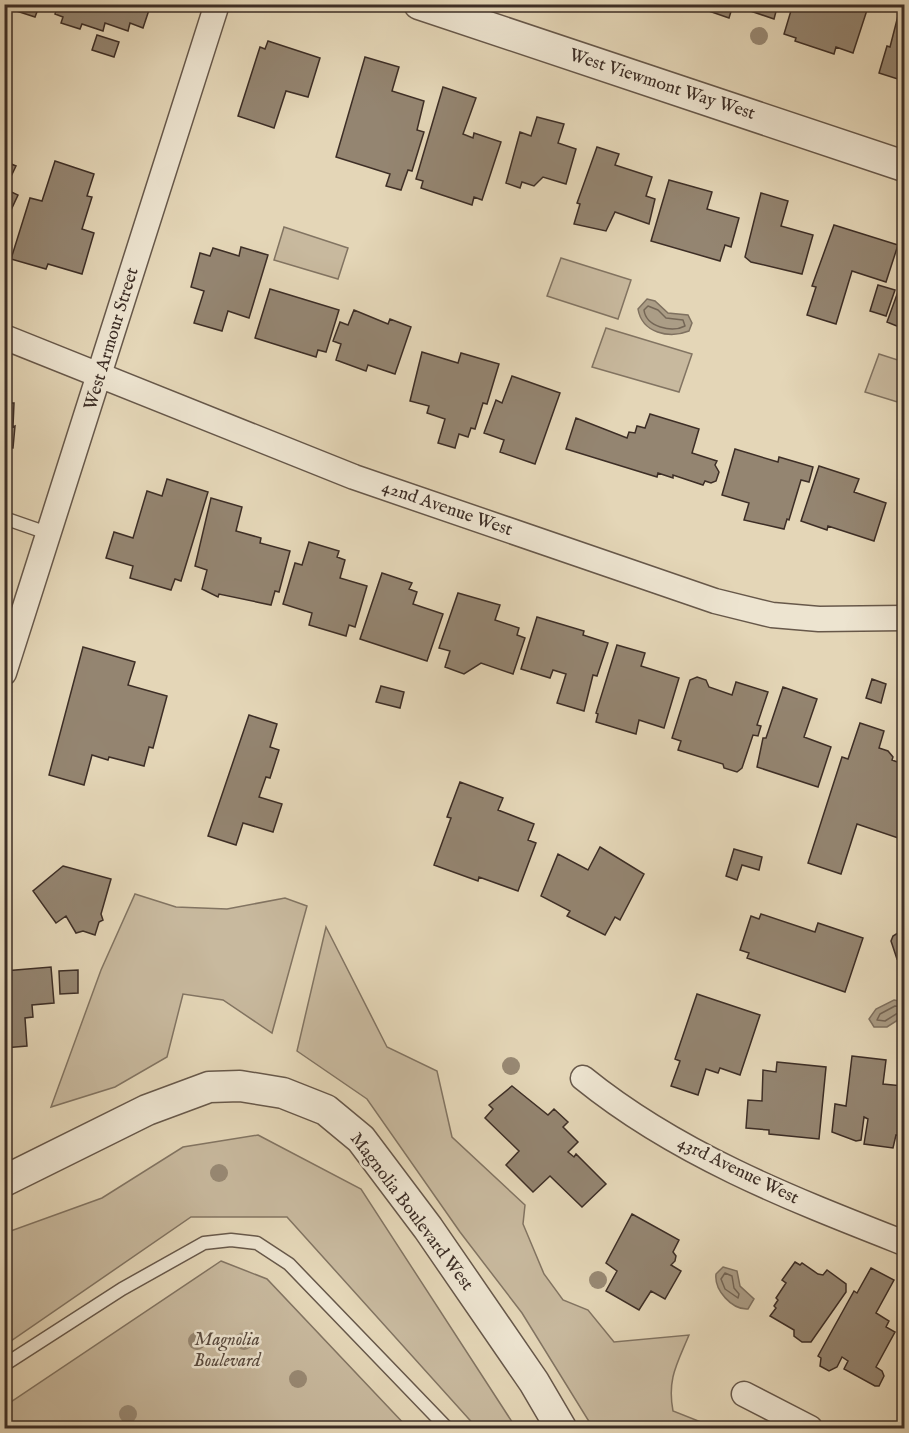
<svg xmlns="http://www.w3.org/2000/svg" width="909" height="1433" font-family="'IM FELL English',serif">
<rect width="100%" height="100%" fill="#e4d6b7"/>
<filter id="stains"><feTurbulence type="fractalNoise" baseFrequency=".00333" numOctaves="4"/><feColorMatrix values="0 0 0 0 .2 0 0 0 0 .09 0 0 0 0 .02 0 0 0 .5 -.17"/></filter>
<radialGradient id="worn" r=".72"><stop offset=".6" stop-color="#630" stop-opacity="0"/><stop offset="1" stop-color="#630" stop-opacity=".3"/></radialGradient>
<path fill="#c8b99e" stroke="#827462" stroke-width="1.5" d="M284,227L348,248L338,279L274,260Z
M561,258L631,280L618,319L547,296Z
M606,328L692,354L679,392L592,367Z
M879,354L904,362V404L865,392Z
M135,894L176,907L227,909L285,898L307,906L272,1033L223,1000L183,994L167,1057L115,1087L51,1107L101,970Z
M326,927L387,1047L437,1071L452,1137L525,1205L523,1224L544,1274L563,1300L588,1310L614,1342L689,1335C677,1364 667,1379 673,1411L716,1428H593L522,1313L460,1232L367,1099L297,1051Z
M258,1135L361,1189L516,1428H477L287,1217H191L5,1345V1233L102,1198L183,1147Z
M221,1261L267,1279L408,1428H5V1406Z"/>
<path fill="#ab9d86" stroke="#7f7160" stroke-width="1.5" d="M647,299L655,301L668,313L688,315L692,323L689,331C669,339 642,333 638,309Z
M894,1000L904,1002V1016L887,1027H874L869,1019L876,1009Z
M723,1267L737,1271L740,1286L754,1299L748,1309C732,1310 714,1290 716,1274Z"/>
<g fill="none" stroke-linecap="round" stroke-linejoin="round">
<path stroke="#746656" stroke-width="1.5" d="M648,306L658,310L666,318L683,320L685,326C672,333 646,327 644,310Z
M895,1006L901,1007V1011L885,1021L877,1020L880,1014Z
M725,1273L732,1276L734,1288L739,1294L738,1298L725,1289L721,1279Z"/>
</g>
<path fill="#948571" stroke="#3d2e26" stroke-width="1.5" d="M4,4H40L35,17L4,7Z
M58,4H151L143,28L130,23L128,31L105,23L103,31L82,24L80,29L61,23L63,17L55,14Z
M704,4H778L774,19L733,5L729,18L703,9Z
M793,4L868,7L853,53L836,47L834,54L795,41L796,38L784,34Z
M901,4H904V81L879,73L887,46L890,47Z
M97,35L119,42L114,57L92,50Z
M268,41L320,58L308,97L286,91L274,128L238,116L260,47L265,49Z
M365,57L399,67L392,91L424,101L417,130L424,132L412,171L408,170L401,190L386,186L390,174L336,157Z
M443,87L476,98L463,134L473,138L474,133L501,142L482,200L474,197L472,205L421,188L423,181L416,179Z
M537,117L564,124L558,143L576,149L566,184L543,177L534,186L522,182L520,188L506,183L520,132L531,136Z
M597,147L619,154L615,165L652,177L646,196L655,199L649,224L615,212L606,231L574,224L580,204L577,203Z
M4,161L16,166L5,189L18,195L4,225Z
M55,161L94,174L87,196L92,197L82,229L94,233L82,274L48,264L46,269L11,259L30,198L42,201Z
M669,180L712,192L707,209L739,218L731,247L725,245L720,261L651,241Z
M761,193L788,201L781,226L813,235L802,274L751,262L745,257Z
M834,225L898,245L886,282L852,271L836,324L807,315L816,287L812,286Z
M241,247L268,255L249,318L228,311L222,331L194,323L204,291L191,287L200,253L210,256L213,248L239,256Z
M904,275V329L887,322Z
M878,285L895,290L886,316L870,311Z
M270,289L339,310L326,352L318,350L316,357L255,338Z
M354,310L388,324L390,319L411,327L395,374L368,365L366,371L336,360L341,344L333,341L340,322L348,325Z
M422,352L458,363L461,353L499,364L487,404L483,403L475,429L471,428L468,437L459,434L455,448L438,443L445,419L427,413L429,406L410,401Z
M512,376L560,393L535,464L500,452L504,440L484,433L496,400L502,403Z
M4,403H14L13,427L15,426L13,448L4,447Z
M650,414L699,429L692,453L717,461L715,465L719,472L716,481L711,483L705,481L703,485L673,475V478L658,473L657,477L566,449L576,418L627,438L629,432L635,433L637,426L645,428Z
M735,449L778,462L779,457L813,467L809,482L801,480L789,520L787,519L784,529L744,520L749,503L722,495Z
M819,466L859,479L854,492L886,503L874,541L828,526L827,530L801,521Z
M167,479L208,492L181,581L175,579L171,590L130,578L133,566L106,558L114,532L133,538L147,491L162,496Z
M904,482V507L898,505Z
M211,498L242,507L236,531L261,538L260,543L290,551L279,592L275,591L271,605L219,594L218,597L202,589L207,570L195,566Z
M309,542L339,551L337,557L345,560L340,578L367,586L355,627L349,625L346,636L309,625L312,613L283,604L295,563L302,565Z
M382,573L412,583L409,589L417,592L413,604L443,614L427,661L360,639Z
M458,593L500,605L495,620L519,628L517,635L525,638L513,674L481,663L464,674L445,667L450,651L439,648Z
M537,617L584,631L583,635L608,643L597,676L593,675L584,711L557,703L566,674L553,670L550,678L521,669Z
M617,645L645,653L641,666L679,678L664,728L639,720L636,734L596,722L598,714L596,713Z
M83,647L135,662L128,685L167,696L153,748L149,747L144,766L109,757L108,760L92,755L84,785L49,775Z
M697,677L706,680L709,687L732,695L736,682L768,692L757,725L761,726L758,736L753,735L742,768L737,772L724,768L723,764L678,750L681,741L672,738L690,680Z
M872,679L886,684L881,703L866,698Z
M381,686L404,692L400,708L376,702Z
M783,687L817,699L804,737L831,747L818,787L757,767L763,738H766Z
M249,715L277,724L270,747L279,750L270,778L266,777L259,797L282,804L273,832L243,823L236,845L208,836Z
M860,723L884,731L879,748L888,751L893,757L892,760L900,763L904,749V840L857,824L841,874L808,863L842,757L848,759Z
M460,782L503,798L498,810L534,824L528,840L536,843L518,891L479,877L478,881L434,865L451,818L447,817Z
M600,847L644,874L620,920L615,917L605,935L567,916L570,911L541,896L558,854L588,870Z
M734,849L762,857L759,870L742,865L737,880L726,876Z
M63,866L111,879L101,914L103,920L99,922L95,935L83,931L76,933L66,916L56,923L33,891Z
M761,914L815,932L818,923L863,938L845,992L747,958L749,953L740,950L751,916L759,919Z
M904,929V957L897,959L891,941L893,936Z
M51,967L54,1003L32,1005L33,1017L25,1018L27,1046L4,1048V971Z
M78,970V993L60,994L59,971Z
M697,994L760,1015L740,1075L720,1068L718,1073L706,1069L698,1095L671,1086L680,1061L675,1059Z
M852,1056L886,1060L883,1084L903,1086L904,1080V1137L896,1135L893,1148L864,1144L868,1119L864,1117L861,1140L856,1141L832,1132L835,1104L846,1106Z
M777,1062L826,1067L819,1139L769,1134V1130L746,1128L748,1100L762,1101L763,1070L776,1072Z
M512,1086L548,1115L554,1109L568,1122L563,1127L578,1142L568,1152L574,1157L576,1154L606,1184L582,1207L550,1176L533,1192L506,1165L519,1151L485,1118L493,1109L489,1105Z
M632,1214L679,1240L673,1252L676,1256L675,1261L671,1265L681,1271L665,1299L651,1291L639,1310L606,1291L617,1271L606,1263Z
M795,1262L800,1265L802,1263L818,1274L823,1275L827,1270L846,1284V1292L811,1342H802L794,1336V1330L770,1316L776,1308L774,1306L778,1300L776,1298L786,1283L782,1280Z
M871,1268L894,1280L876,1313L889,1321L886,1327L895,1332L876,1367L882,1371L884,1376L879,1386H875L844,1369L848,1361L842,1357L837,1367L829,1371L820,1366L821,1358L818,1356L854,1291L857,1293Z"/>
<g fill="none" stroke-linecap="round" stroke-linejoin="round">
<g stroke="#67584a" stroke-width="15">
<path id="service" d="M4,518L50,534
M4,1365L122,1289L204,1243L231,1240L257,1243L289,1264L447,1428"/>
</g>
<g stroke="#67584a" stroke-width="27">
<path id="minor" d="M4,337L354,477L715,601L772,615L819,619L904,618
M4,673L217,4
M583,1078C678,1155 792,1199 904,1243
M744,1394L810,1428"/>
</g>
<g stroke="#67584a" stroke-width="33">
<path id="tertiary" d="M419,4L904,166
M4,1181L147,1110L209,1087L240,1086L283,1093L326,1110L361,1139L428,1228L534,1382L561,1428"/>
</g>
<use href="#service" stroke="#ede4d0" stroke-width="12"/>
<use href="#minor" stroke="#ede4d0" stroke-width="24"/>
<use href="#tertiary" stroke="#ede4d0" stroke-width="30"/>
</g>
<g fill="#988974">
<circle cx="759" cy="36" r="9"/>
<circle cx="511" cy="1066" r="9"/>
<circle cx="219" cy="1173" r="9"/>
<circle cx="598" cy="1280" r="9"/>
<circle cx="197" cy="1341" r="9"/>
<circle cx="244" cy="1341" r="9"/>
<circle cx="298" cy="1379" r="9"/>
<circle cx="128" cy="1414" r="9"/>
</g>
<g text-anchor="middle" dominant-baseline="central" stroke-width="5" stroke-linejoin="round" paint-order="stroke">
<g font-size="18" fill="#3d2e26" stroke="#ede4d0">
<text transform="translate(662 85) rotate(18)">West Viewmont Way West</text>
<text transform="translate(112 339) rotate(-73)">West Armour Street</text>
<text transform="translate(447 509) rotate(19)">42nd Avenue West</text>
<text transform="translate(738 1171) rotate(26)">43rd Avenue West</text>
<text transform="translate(411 1212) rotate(53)">Magnolia Boulevard West</text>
</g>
<g font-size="18" font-style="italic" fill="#594a3e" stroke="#ede4d0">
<text x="227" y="1340">Magnolia<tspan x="227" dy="21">Boulevard</tspan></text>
</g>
</g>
<rect width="909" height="1433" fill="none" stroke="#e4d6b7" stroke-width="24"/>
<rect x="6" y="6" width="897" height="1421" fill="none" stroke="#3d2e26" stroke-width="3"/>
<rect x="12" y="12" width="885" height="1409" fill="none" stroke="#3d2e26" stroke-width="1.5"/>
<rect width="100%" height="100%" filter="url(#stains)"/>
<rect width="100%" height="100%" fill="url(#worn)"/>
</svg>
